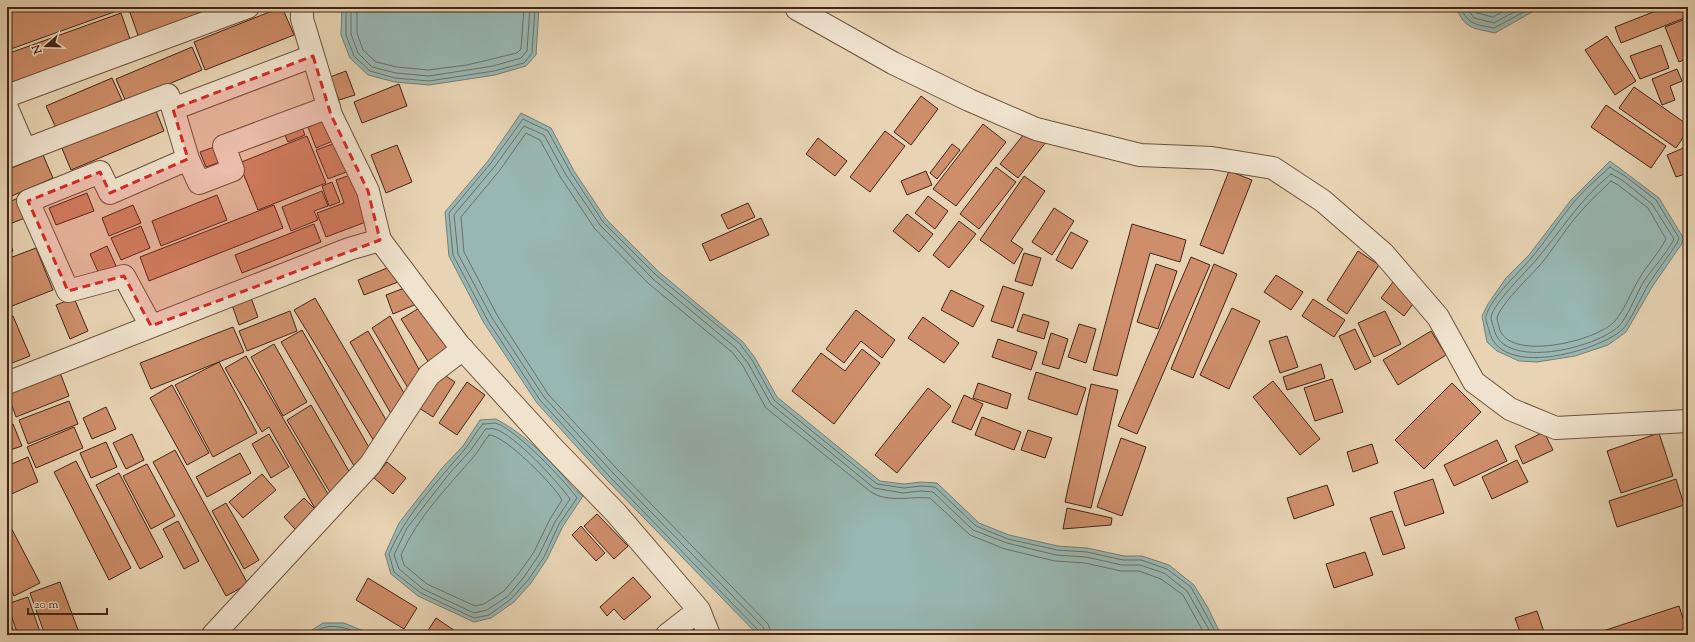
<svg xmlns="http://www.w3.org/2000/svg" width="1695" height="642" font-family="'Sorts Mill Goudy',serif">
<rect width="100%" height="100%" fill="#e8d4b4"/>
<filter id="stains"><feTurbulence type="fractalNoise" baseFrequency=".005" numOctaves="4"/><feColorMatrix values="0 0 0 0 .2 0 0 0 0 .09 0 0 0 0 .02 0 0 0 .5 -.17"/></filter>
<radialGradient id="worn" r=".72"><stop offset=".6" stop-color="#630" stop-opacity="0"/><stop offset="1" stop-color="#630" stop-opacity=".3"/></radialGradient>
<path fill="#98b7b2" stroke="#767d73" d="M342,7H539L536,55L526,66L495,75L429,85L395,82L368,75L350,58L341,35Z
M1456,7H1541L1495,33C1474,28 1465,30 1456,7Z
M521,113L551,128L574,171L606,219L659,272L743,342L755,358L777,397L880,481L904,484L921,482L937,483L979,523L1009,535L1058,546L1087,548L1124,556H1142L1169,565L1194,585L1208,608L1221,635H758L606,479L537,403L484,323L449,256L445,212L488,161Z
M1610,161L1659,198L1684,239L1681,245L1652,287L1626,332L1608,345L1575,356L1537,362L1519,361L1497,351L1487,342L1482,316L1488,304L1506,278L1529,255L1571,200Z
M496,419C519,431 540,450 557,469C566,478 572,489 583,496L563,526L547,559L531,583L514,602L491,618L474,622L418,596L391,574L385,554L399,523L442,468L463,446L480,420Z
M323,623H344L373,635H309L312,630Z"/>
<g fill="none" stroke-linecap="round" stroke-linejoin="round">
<path stroke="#6e6e63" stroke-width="1" d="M346,7V35L354,56L370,71L395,78L429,81L494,71L524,63L532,53L535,7
M351,7V34L358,53L372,67L396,73L429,76L493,66L521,58L527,51L530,7
M357,7V33L363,50L376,62L397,67L428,70L467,65L517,53L521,49L524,7
M1460,7C1470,26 1475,24 1494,28L1533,7
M1466,7L1474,18L1494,23L1523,7
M1473,7L1477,13L1493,17L1511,7
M1610,167L1625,176L1656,200L1679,238L1677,243C1668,257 1657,271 1648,285C1641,297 1630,322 1622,330C1596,352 1499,379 1489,330C1488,326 1485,320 1486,316C1491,297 1521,271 1533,256C1547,239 1559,220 1573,203C1584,190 1598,178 1610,167Z
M1611,174L1622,180L1652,204L1674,239C1666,254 1654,267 1644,281C1637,293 1627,318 1619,326C1597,348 1503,371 1494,329C1493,325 1491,320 1491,317C1494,302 1526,272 1536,260C1562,230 1580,199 1611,174Z
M1611,181L1618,185L1648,208L1666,239C1659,253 1647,265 1639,279C1631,292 1625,309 1615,321C1598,341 1507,363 1499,327C1499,325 1497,321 1497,318C1499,306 1532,274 1541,264C1555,247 1567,226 1583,209C1592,199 1602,190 1611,181Z
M483,424C487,424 492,423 495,423C514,427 566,482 577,498L559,524L544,557L528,580L511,599L489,615L474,618L421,593L394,572L389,554C406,514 437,482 465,449C472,441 476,431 483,424Z
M486,429C489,429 493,428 495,429C515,435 558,482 570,499L555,522L539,555L524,577L508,596L487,610L474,613L423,589L399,569L394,555L407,528L449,474L470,451Z
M489,435C504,434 555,486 562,500L550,519L534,552L519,573L504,591L484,604L475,606L427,584L404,565L401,555C418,516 448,487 475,455C480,449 484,441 489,435Z
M313,635C326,619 349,629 364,635
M761,635L759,631L609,476L540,400L488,321L453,255L449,213L491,163L523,119L548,131L571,173L603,222L656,275L740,344L752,360L774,400L877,484L904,488L921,486L935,487L976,526L1008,539L1057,550L1087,552L1123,560H1141L1167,569L1191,587L1217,635
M766,635L763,627L613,473L544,397L492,318L458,254L454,215L495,166L524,126L544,135L566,175L600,225L653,279L736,348L748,363L771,404L874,488L903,493L921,491L933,492L973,530L1007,543L1056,555L1086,557L1122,565H1140L1164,573L1187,591L1212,635
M772,635L768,624L617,469L548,394L497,315L464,252L461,217L500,170L526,133L540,140L561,178L595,229L649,284L732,352L743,366L766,408L871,492C888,503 911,496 930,498L970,535L1005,549L1055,561L1085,563L1121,571H1139L1161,579L1183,595L1205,635"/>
</g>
<path fill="#ce8e6b" stroke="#432514" d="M7,7H128L8,50Z
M128,7H225L139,38Z
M282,7L294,35L205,70L194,42Z
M1666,7H1683L1687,17L1621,43L1615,27Z
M121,13L131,42L7,86V54Z
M1688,18V58L1679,62L1665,27Z
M1607,36L1636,81L1615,95L1585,50Z
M1661,45L1669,68L1640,79L1630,56Z
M192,47L202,70L126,102L116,79Z
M1677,69L1682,81L1670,86L1675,100L1662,105L1652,79Z
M346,71L355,95L339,100L330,77Z
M112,78L122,100L56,128L46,106Z
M399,84L407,106L362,123L354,102Z
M1634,87L1688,125V130L1676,148L1619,108Z
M921,96L938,109L911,145L894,132Z
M1606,105L1666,146L1651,168L1591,127Z
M154,106L164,131L71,170L61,146Z
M325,120L333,141L316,148L308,127Z
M983,124L1006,142L956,206L933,189Z
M301,125L305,135L288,142L284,133Z
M1028,129L1046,142L1018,178L1000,164Z
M885,131L905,146L870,192L850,177Z
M307,136L326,183L258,210L239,163Z
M818,138L847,161L835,176L806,154Z
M338,142L349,171L328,179L316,150Z
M952,144L960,150L937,179L930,173Z
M397,145L412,182L386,193L371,155Z
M217,146L223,161L206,167L200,152Z
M1688,146V173L1676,177L1667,155Z
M43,155L53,178L7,198V170Z
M996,167L1016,182L979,229L960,214Z
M926,171L932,185L907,195L901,181Z
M1229,171L1252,180L1223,254L1200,245Z
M353,174L371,220L326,237L317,213L344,203L336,180Z
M1024,176L1045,191L1011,241L1023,249L1014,264L980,240Z
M332,182L340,202L329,206L322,186Z
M322,191L328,206L314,211L318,220L291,231L282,207Z
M87,193L94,211L56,225L49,208Z
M217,195L227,220L161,246L152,221Z
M928,196L948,211L935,229L915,213Z
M18,198L25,218L7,225V203Z
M748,203L755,217L728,229L721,215Z
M133,205L141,223L109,236L102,218Z
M274,205L283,228L149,281L140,257Z
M1054,208L1074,221L1052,255L1032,242Z
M907,214L933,234L919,252L893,231Z
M761,218L769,235L710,261L702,244Z
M959,221L976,234L949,268L933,255Z
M314,224L321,242L242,273L235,255Z
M1132,224L1186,240L1180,262L1150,253L1117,376L1093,370Z
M141,226L150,248L121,260L111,238Z
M1071,232L1088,241L1072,269L1056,260Z
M7,237L13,251L7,253Z
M107,246L116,266L99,274L90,254Z
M36,248L53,290L7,308V259Z
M1358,251L1379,265L1347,314L1327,300Z
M1024,253L1041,258L1032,286L1015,281Z
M1191,257L1210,265L1137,434L1118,426Z
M1156,264L1177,271L1158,329L1137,322Z
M1214,264L1237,274L1193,378L1171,369Z
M392,266L398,282L364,295L358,280Z
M1276,275L1303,292L1291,310L1264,292Z
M1393,282L1416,300L1404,316L1381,298Z
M412,285L419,303L393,314L386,295Z
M1003,286L1024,293L1013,328L991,321Z
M951,290L984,306L973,327L941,310Z
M250,295L258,317L239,325L231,302Z
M74,298L88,331L70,339L56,305Z
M315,298L389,425L377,446L294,310Z
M1313,299L1345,320L1334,337L1302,316Z
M421,307L449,350L429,363L401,319Z
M1232,308L1260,321L1229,389L1200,375Z
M856,310L895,340L882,358L861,341L844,363L826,349Z
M290,311L297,331L247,351L239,331Z
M1385,311L1401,344L1374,357L1358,323Z
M1023,314L1049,322L1044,339L1017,331Z
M13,316L30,356L12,363L7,351V318Z
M390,316L422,375L411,393L372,328Z
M923,317L959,343L944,363L908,338Z
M1079,324L1096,329L1086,363L1068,357Z
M233,327L244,352L151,389L140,363Z
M1355,329L1371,362L1355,370L1339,336Z
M302,330L371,451L357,471L281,342Z
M368,331L408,400L394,419L350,342Z
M1431,331L1446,355L1398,385L1383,360Z
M1051,333L1068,339L1059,369L1042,364Z
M1287,336L1298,367L1280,373L1269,341Z
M998,339L1037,352L1031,370L992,357Z
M274,344L307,402L283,416L251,357Z
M862,349L880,363L834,424L792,391L821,353L845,371Z
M246,356L331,499L317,512L269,427L262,432L225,368Z
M219,362L257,433L213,457L175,385Z
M1321,364L1325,378L1287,390L1283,377Z
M59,370L69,396L16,417L7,392Z
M438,371L455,382L433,417L416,406Z
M1036,372L1086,388L1077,415L1028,399Z
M1332,379L1343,412L1315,421L1304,388Z
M1273,381L1320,439L1300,455L1253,397Z
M467,382L485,395L457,435L439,423Z
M978,383L1011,394L1007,409L973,398Z
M1452,383L1481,412L1424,469L1395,440Z
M1091,384L1118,390L1091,508L1065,502Z
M172,385L209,453L187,465L150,398Z
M928,388L951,406L897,473L875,455Z
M964,395L983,404L971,430L952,422Z
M69,401L78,424L28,444L19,420Z
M311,405L350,473L331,494L287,420Z
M106,407L116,429L92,439L83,418Z
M982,417L1021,432L1014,450L975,435Z
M13,424L22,446L7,451V426Z
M74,427L83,448L36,468L27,447Z
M1028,430L1052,438L1045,458L1021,450Z
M1544,432L1553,450L1523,464L1515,446Z
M1659,433L1673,476L1621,493L1607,451Z
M132,434L144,460L126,469L113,443Z
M269,434L289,467L271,478L252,444Z
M1121,438L1146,447L1122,516L1097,507Z
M1497,440L1507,461L1454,486L1444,465Z
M106,442L117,467L91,478L80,453Z
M1372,444L1378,463L1353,472L1347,452Z
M175,450L248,584L226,596L153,462Z
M240,453L251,473L207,497L196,477Z
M28,457L38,482L7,496V466Z
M1517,460L1528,482L1492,499L1482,477Z
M76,461L131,568L109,580L54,472Z
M387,462L406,478L393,494L374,478Z
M147,464L175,516L151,529L123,476Z
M119,473L163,557L140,569L96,485Z
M262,474L276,490L243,518L229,502Z
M1433,479L1444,513L1405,526L1394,492Z
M1676,479L1684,505L1617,527L1609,501Z
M1327,485L1334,505L1294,519L1287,498Z
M304,498L316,510L295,529L284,517Z
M226,503L259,560L244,569L212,511Z
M1067,508L1112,518L1111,525L1063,529Z
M1392,511L1405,548L1383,555L1370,518Z
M597,514L628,546L614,559L584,526Z
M7,520L40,583L14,596L7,582Z
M178,521L199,561L184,569L163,529Z
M581,526L605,553L596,561L572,535Z
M1365,552L1373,575L1334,588L1326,564Z
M633,577L651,597L624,620L614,609L607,616L600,607Z
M368,578L417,608L404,629L356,600Z
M60,582L80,635H45L30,593Z
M28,597L41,635H18L7,604Z
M1679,606L1688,633L1682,635H1597V633Z
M1537,611L1545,635H1521L1515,618Z
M7,613L15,635H7Z
M436,618L461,635H425Z"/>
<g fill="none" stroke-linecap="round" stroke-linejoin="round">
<g stroke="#6c513c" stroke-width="24">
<path id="street" d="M302,7V19L331,115L368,191L380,240
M797,9L893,63L969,100L1036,129L1140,155L1212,158L1273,168L1323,201L1383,253L1438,317L1474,382L1510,409L1556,428L1688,421
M7,96L248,7
M7,108L25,150
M7,157L168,95L173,109
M188,159L199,183L233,170L224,146L329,107
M151,326L124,276L68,291L28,201L100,172L110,193L188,159L173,109L313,56
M7,383L349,249L380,240L459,345L552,447L616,513L699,610L667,635
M699,610L709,635
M213,635L370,465L429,375L463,349"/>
</g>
<use href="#street" stroke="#f0e3ce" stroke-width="22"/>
</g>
<path fill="#d62828" fill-opacity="0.2" stroke="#d62828" stroke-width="3" stroke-dasharray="8 5" stroke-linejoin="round" d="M313,56L331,115L368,191L380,240L151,326L124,276L68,291L28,201L100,172L110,193L188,159L173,109Z"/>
<rect width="1695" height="642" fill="none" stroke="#e8d4b4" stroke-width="24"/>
<rect x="8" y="8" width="1679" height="626" fill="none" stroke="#432514" stroke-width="2"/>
<rect x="12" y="12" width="1671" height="618" fill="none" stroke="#432514"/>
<g transform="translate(46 46) rotate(250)" stroke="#f0e3ce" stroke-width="3" paint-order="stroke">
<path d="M0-3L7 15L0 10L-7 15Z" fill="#432514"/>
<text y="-6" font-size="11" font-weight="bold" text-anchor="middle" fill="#432514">N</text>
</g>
<path d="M28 608v6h79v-6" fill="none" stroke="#432514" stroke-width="2"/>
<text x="34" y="608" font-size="12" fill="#432514" stroke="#f0e3ce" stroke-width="3" paint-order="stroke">20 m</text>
<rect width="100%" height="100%" filter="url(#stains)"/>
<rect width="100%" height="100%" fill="url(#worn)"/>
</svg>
